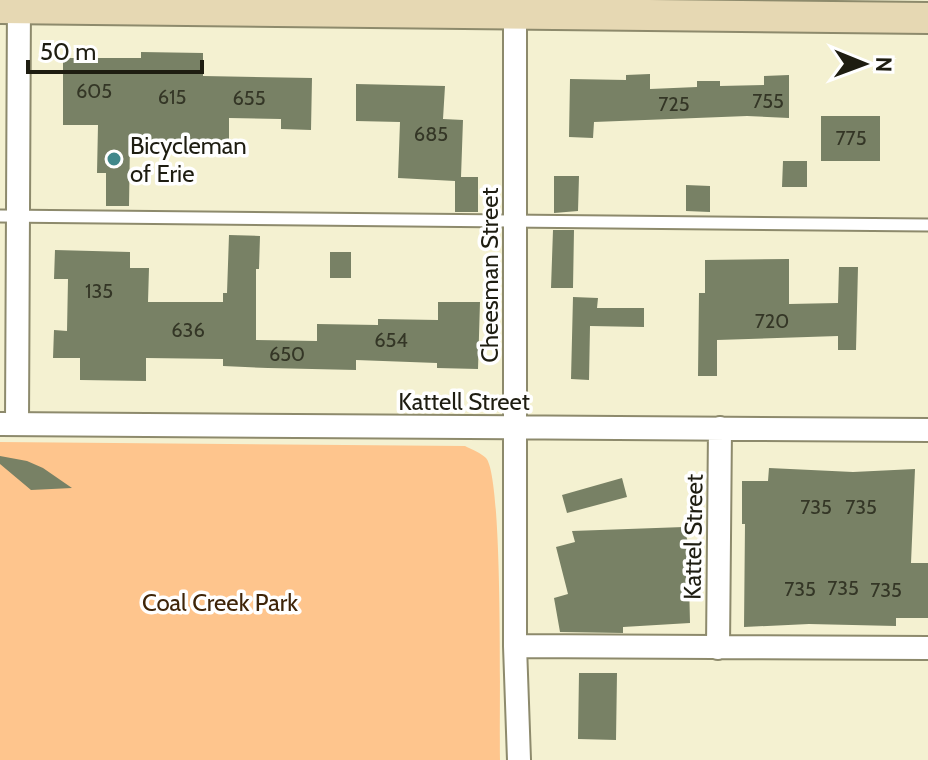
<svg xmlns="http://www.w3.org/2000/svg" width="928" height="760" font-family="Cabin,sans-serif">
<rect width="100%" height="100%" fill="#f4f1d1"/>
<path fill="#fec58d" d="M0,442L465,446C471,449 481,453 486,458C504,478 499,718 500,760H0Z"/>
<path fill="#788165" d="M141,52L203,53V76L312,78L311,130L281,129V119L229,118V142L130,141L129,206H106V173H97L98,125H63V58H141Z
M650,74V89L697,87V81H720V86L764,85V76L789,75V118L747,116L594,122L593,138L569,137L570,79L626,80V75Z
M356,84L445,86L443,119L463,120L461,177H478V212H455V181L398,178L400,122L356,121Z
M821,116H880V161H821Z
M783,161H807V187H782Z
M554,176H579L578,211L554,213Z
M686,185L710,186V212L686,211Z
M553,230H574L573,288H551Z
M229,235L260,236L259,269H256V340L317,341V324L378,325V319L438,320V302H480L478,369L437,368V363L356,360V370L268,368L223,366V359L146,358V381L80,380V358H53L54,330L67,331L68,279H54L55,250L130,252V268H149L148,302H223V293H227Z
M330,252H351V278H330Z
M789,259V304L838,303L839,267H858L856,350H838V336L717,340V376H698L699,293H705V260Z
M573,297L598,298L597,308H644V327L590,326L589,380L571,379Z
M0,456L27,461L43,468L72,488L31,490L0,464Z
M769,468L853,472L915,469L911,563H928V618H896V626L809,624L744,627L745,524H742V481H768Z
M622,478L627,497L567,513L562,495Z
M684,527L697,578L689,580L690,623L623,627V633L560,632L554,598L568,594L556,547L575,542L572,531Z
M579,673H617L616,740L578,739Z"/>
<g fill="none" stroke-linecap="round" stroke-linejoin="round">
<g stroke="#8d8a6c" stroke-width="15">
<path id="lane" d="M0,216L928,225"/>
</g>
<g stroke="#8d8a6c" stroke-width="26">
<path id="street" d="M515,1V646L519,760
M0,424L928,430
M17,424L19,0
M515,646L928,648
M718,648L720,428"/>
</g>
<g stroke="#8d8a6c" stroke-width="34">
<path id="secondary" d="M0,8L928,18"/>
</g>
<use href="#lane" stroke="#fff" stroke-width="11"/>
<use href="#street" stroke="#fff" stroke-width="22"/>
<use href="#secondary" stroke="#e6d8b3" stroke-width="30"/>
</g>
<circle fill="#40888b" stroke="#fff" stroke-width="3" cx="114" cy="159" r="8"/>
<g text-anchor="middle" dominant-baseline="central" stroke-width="7" stroke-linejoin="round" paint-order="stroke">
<g font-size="20" fill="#343626">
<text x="94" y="91">605</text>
<text x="172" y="97">615</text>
<text x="249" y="98">655</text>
<text x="768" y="101">755</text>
<text x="674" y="104">725</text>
<text x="431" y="134">685</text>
<text x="851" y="138">775</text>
<text x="99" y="291">135</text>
<text x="772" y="321">720</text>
<text x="188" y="330">636</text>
<text x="391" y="340">654</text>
<text x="287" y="354">650</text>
<text x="816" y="507">735</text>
<text x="861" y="507">735</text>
<text x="843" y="588">735</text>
<text x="800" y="589">735</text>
<text x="886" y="590">735</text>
</g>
<g font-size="24" fill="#1e1d11" stroke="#fff" text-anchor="start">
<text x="130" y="145">Bicycleman<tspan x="130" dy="28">of Erie</tspan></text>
</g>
<g font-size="24" fill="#1e1d11" stroke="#fff">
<text transform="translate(489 275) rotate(-90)">Cheesman Street</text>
<text x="464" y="401">Kattell Street</text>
<text transform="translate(693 537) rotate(-89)">Kattel Street</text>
</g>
<g font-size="24" fill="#3f2509" stroke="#fff">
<text x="220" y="602">Coal Creek Park</text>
</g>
</g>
<g transform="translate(864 64) rotate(91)" stroke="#ffffff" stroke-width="6" paint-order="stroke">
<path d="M0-6L14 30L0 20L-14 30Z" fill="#1e1d11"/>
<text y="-12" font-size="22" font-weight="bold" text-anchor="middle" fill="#1e1d11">N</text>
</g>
<path d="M28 60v12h174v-12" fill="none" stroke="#1e1d11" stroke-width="4"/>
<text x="40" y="60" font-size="24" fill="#1e1d11" stroke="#ffffff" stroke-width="6" paint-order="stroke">50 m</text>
</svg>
